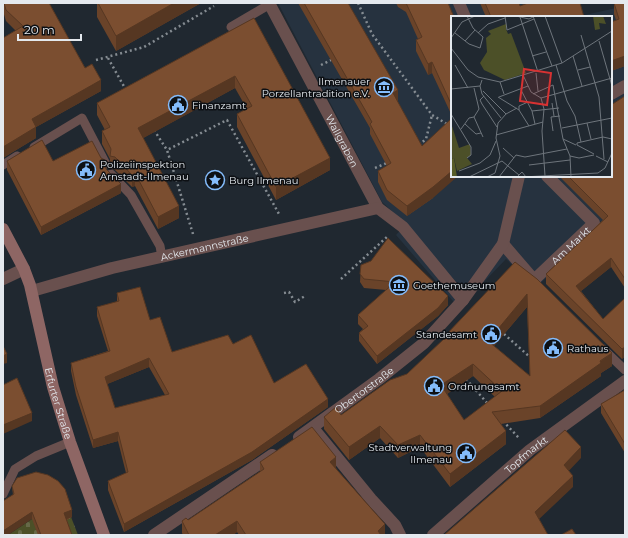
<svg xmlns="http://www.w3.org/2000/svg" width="628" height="538" font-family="Montserrat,sans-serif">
<defs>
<pattern id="cemetery-stones" width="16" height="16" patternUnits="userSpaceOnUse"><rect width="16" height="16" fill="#4c5028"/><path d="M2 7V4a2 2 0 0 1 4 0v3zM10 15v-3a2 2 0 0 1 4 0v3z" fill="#666948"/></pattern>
</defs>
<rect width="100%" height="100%" fill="#202830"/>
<path fill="#26323f" d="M278,3H536L543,17H452V176H611V17H576L625,6V210L600,222L536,288L506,259L459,308L396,235L406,224L382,202Z"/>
<path fill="url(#cemetery-stones)" d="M66,504L78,535H8L38,515Z"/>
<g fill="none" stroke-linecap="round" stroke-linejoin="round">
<path stroke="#858c92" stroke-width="2.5" stroke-dasharray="2 3" stroke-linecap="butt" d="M358,3L372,34L432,115L452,127
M108,58L126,90
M96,60L144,47L214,6
M321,65L331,60
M154,130L167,150
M419,145L426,139L432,115
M375,168L389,162
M193,234L167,150L227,120L279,214
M341,279L388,236
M284,293L289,292L295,302L305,296
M504,334L531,358
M466,379L488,404
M503,421L519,438"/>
<path stroke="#69504e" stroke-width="9" d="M231,27L270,4
M34,147L82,118L106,164
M3,165L17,156
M111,174L131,195L160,246L162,257
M603,349L625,370
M3,494L15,469L36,456L70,442"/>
<g stroke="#69504e" stroke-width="12">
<path id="s1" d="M269,3L378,208L403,227L463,300"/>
<path d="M459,3L465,17"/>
<path d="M611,94L625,86"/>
<path id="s2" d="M503,244L534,280L594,223L547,176"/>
<path d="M3,279L24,269"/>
<path id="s3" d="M32,291L112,268L378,208"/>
<path d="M313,428L371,499L395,525L400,535"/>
<path id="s4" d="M299,437L379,379L424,343L463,300L503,244L519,176"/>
<path d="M154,535L272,455"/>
<path id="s5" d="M433,535L530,450L625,381"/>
</g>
<path stroke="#8e6664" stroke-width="12" id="s6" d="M3,229L24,269L30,285L53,387L70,442L104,535"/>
</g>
<path fill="#6a4329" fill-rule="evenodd" d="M3,3H49L85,68L101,91L36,127V138L3,158V38L16,31L6,21L3,11Z
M97,3H201L116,51L97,17Z
M298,3H348L398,101H397L422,146L433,198L407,216L387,200L378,182V171L387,166L370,134V128Z
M396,3H448L452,17V116L432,73L428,75L416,51V40L418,39L406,12L398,7Z
M480,3H519L520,6L584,17H486Z
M614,3H625V66L611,71L616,20L614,14Z
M254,18L330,170L276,200L237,127V114L247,109L235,88L143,138L179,218L158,229L135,186L132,187L115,170L110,168V159L102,144V131L105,130L97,115V103Z
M625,96V288L611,267L581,291L603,319L625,298V356L622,359L546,284V274L603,220L559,176H611Z
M7,161H53L107,170L121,193L41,235L7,170Z
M515,262L612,366L601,373V376L540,418L501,424L506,444L450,487L420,447L398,458L380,438L349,460L324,429V417L341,415L407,374L445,339V336ZM527,307L530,376L494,346ZM473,376L495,397L464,420L447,394Z
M361,265L448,305L438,316L377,364L359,341V333L363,329L358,324V315L386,290L364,288L360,282Z
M117,293L150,320L172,352L233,344L274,383L328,407L252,460L124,532L108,490V481L126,473L118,441L93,448L76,395L71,371V363L108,351L97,316V307L117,302ZM149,367L165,395L115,408L107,384Z
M625,390V453L601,413V404Z
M260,462L336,468L385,535H239L237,532L233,535H183L182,533V521L188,520L260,473Z
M12,486L72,517L67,520L72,535H38L32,519L13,495Z"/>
<path fill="#563722" d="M174,3H201L116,51V36Z
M625,56V66L611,71V61Z
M432,62V73L428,75V64Z
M235,76V88L138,141V128Z
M101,80V91L36,127V138L3,158V147L32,119Z
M398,90V101L393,104V93Z
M330,158V170L276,200V187Z
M452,171V176H458L433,198L407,216V206Z
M135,173V186L132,187V175Z
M121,184V193L41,235V227Z
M179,206V218L158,229V217Z
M611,258V267L576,295V286Z
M527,294V307L488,353V341Z
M448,296V305L438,316L377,364V356Z
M625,347V356L622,359V349Z
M612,353V366L601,373V376L540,418V406Z
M7,354V363L3,364V356Z
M149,358V367L105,385V377Z
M473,364V376L441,398V385Z
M328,399V407L252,460L124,532V524Z
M32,413V421L3,434V425Z
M380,426V438L349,460V447Z
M506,431V444L450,487V474Z
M118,432V441L93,448V440Z
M420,435V447L398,458V445Z
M581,447V458L564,476V465Z
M336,457V468L330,473V462Z
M573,476V487L535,523V512Z
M72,510V517L64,520V513Z
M32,512V519L8,535H3V531Z
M237,521V532L233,535H215Z
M385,524V535H378V531Z"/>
<path fill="#7b4e30" stroke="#563722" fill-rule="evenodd" d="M4,3H49L85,68L92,64L101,80L32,119L36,127L3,147V38L23,26L6,10Z
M98,3H174L116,36Z
M304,3H348L398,90L393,93L422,146L452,118V171L433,187L407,206L387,190L378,171L391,163L370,124L372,122Z
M406,3H448L454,17H452V106L432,62L428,64L416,40L422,37Z
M485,3H519L520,6L528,3H580L584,17H491Z
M614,3H625V56L611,61V22L619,19Z
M254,18L330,158L276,187L237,114L252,106L235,76L138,128L179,206L158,217L135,173L132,175L115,157L110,156L111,149L102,131L110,127L97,103Z
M625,96V279L611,258L576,286L603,319L625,298V347L622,349L546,274L608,216L568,176H611V105Z
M42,140L53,161L92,141L101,158L107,161L105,164L106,169L121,184L41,227L7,161Z
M388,238L448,296L438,308L377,356L359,333L368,326L358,315L395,282L364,279L360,274L361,265L371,261Z
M515,262L537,279L612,353L600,361L601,363L540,406L492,412L506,431L450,474L420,435L398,445L380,426L349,447L324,417L336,407L341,415L390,380L407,374L446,337L445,336ZM527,294L530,376L488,341ZM473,364L502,391L464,420L441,385Z
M140,287L150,320L160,317L172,352L228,335L233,344L251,335L274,383L306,364L328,399L252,452L124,524L108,481L128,472L118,432L93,440L76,387L71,363L110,351L97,307L119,301L117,293ZM149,358L169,394L115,408L105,377Z
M3,346L7,354L3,356Z
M17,378L32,413L3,425V385Z
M625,390V444L601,404Z
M312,427L336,457L330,462L385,524L378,531L381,535H246L237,521L215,535H189L182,521L186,518L188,520L264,469L260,462Z
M565,430L581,447L564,465L573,476L535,512L548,535H444Z
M36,472L48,475L58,481L65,489L72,510L64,513L72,535H41L32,512L3,531V501L14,494L12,486L17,478Z
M572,529L576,535H561Z"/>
<defs>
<g id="museum-ring" transform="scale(1)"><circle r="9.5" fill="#0d1014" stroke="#84bcfb" stroke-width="1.5"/><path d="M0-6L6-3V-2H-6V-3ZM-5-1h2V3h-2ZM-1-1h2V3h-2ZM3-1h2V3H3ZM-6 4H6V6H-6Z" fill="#84bcfb"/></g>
<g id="civic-ring" transform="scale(1)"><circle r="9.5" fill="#0d1014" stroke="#84bcfb" stroke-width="1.5"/><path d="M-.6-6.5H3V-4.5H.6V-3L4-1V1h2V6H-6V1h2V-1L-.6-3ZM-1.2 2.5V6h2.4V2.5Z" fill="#84bcfb"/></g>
<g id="sight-ring" transform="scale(1)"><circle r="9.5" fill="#0d1014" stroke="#84bcfb" stroke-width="1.5"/><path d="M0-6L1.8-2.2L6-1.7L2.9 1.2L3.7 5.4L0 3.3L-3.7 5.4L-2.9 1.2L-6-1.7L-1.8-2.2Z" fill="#84bcfb"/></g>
</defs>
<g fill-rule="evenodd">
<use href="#museum-ring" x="384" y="87"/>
<use href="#civic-ring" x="178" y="105"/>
<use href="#civic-ring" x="86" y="170"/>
<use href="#sight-ring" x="215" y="180"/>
<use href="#museum-ring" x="399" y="285"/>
<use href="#civic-ring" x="491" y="334"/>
<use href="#civic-ring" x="553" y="348"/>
<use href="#civic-ring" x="434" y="386"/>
<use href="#civic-ring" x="466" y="453"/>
</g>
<g text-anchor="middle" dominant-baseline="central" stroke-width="3" stroke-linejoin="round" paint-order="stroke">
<g font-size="10" fill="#e4e9ee" stroke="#0d1014" text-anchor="start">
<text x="370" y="81" text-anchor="end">Ilmenauer<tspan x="370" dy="12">Porzellantradition e.V.</tspan></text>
<text x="192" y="105">Finanzamt</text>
<text x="100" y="164">Polizeiinspektion<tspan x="100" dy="12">Arnstadt-Ilmenau</tspan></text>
<text x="229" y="180">Burg Ilmenau</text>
<text x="413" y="285">Goethemuseum</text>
<text x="477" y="334" text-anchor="end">Standesamt</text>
<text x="567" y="348">Rathaus</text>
<text x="448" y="386">Ordnungsamt</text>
<text x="452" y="447" text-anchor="end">Stadtverwaltung<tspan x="452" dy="12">Ilmenau</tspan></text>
</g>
<g font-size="10" fill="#e4e9ee" stroke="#0d1014">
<text stroke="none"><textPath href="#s1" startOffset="156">Wallgraben</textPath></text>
<text stroke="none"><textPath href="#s2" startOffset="98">Am Markt</textPath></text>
<text stroke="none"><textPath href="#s3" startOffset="178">Ackermannstraße</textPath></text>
<text stroke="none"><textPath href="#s4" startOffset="80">Obertorstraße</textPath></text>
<text stroke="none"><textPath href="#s6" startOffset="184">Erfurter Straße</textPath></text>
<text stroke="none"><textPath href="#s5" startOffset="123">Topfmarkt</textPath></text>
</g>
</g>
<g transform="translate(451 16)">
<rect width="161" height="161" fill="#202830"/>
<path d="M3,142L6,161H0V143Z" fill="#575c27"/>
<path d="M55,8V13L57,18L60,17L75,57L54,64L33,54L29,47L36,36L35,22L40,18L37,15Z" fill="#4c5028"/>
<path d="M142,0H152L155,8L148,7L149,13L144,14ZM0,107L8,132L19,128L20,139L16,142L21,148L6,155L3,142L0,143Z" fill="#4c5028"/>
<path fill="none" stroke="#6e757c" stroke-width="1" d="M54,0L56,14M65,0L78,3L84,0M82,0L101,50M94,0L111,47M69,1L87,56M56,14L83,3M4,17L18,28L29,32L32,21L22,12L16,0M27,17L37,8L54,2M130,19L148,81L153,143M0,22L11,6L24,0M14,25L24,14M148,25L161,70M0,32L17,54L27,61L49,66L111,47L161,15M81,40L95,36M122,40L131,70M4,49L17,72M105,49L116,85L124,100L130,126M127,54L139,51M85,57L87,75M72,59L80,76L90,82M31,64L29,70L31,78L50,102M49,66L53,78M23,72L28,93L23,101M0,73L29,70M70,74L81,95L84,108M32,75L55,98M82,78L102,69L112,123L119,140L120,161M33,80L29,84L31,88L46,111M47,81L68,94L78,110M48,81L77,70M90,82L93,93L91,115L94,160M90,82L161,62M101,87L103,100M68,94V90L77,86M81,95L108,92M0,98L20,131V139L16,142M23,101L32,121M136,107L140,123M14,108L25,118L30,117M111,112L161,102M10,113L18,102L23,101M102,115L100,101L109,100M45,119L92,106M112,123L125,129M52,132L63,142M143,138L126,129V127L152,121L161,123M65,139L74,141L116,133M119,140L128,142L143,139M145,140L157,146M78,149L119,144M57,150L68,159M8,155L29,147L39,139L45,125M18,161L51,145L57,150M36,161L44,157L49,140L45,122L47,107L55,98L66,92M48,161L65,139M66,161L71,156L75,161M71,161L147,157L154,152L161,137"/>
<path fill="#d73232" fill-opacity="0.15" stroke="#d73232" stroke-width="2" d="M73,53L100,57L96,89L69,85Z"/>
<rect width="161" height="161" fill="none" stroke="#e4e9ee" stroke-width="2"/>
</g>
<rect width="628" height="538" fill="none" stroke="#e4e9ee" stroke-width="8"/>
<path d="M18 34v6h63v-6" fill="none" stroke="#e4e9ee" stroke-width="2"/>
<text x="24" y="34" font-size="12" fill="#e4e9ee" stroke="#0d1014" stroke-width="3" paint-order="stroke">20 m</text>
</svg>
